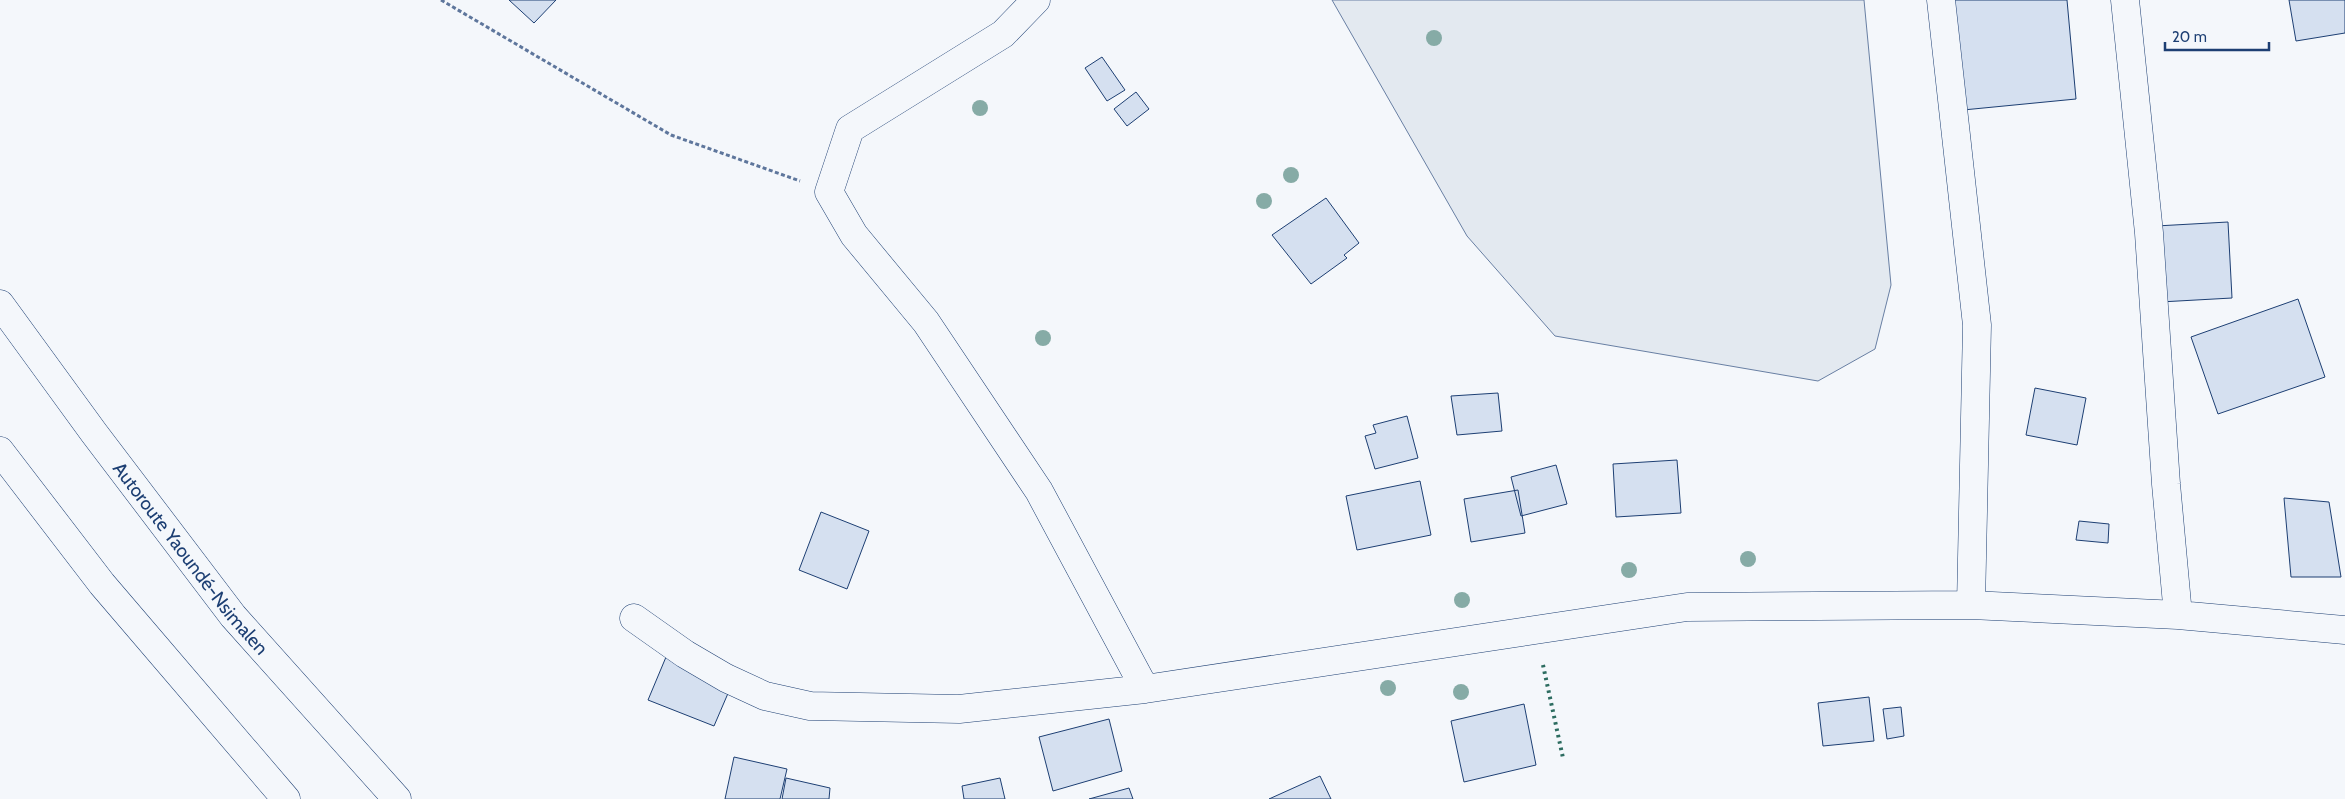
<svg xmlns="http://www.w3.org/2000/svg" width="2345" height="799" font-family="Cabin,sans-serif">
<rect width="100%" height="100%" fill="#f4f7fb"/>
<path fill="#e3e9f0" stroke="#687fa3" d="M1332,0H1864L1891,285L1875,349L1818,381L1555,336L1467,236Z"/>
<path fill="#d5e0f0" stroke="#1d3f73" d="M509,0H556L534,23Z
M1953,0H2067L2076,99L1963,110Z
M2289,0H2345V33L2296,41Z
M1102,57L1125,90L1107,101L1085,68Z
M1136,92L1149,109L1127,126L1114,109Z
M1326,198L1359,243L1344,255L1347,258L1311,284L1272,235Z
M2228,222L2232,298L2142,303L2138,227Z
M2298,299L2325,377L2218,414L2191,337Z
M2035,388L2086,398L2077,445L2026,435Z
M1498,393L1502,431L1457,435L1451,396Z
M1407,416L1418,458L1375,469L1365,436L1376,433L1373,425Z
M1677,460L1681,513L1616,517L1613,464Z
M1556,465L1567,504L1521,516L1511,477Z
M1420,481L1431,535L1357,550L1346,496Z
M1518,490L1525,533L1471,542L1464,499Z
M2284,498L2329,502L2341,577H2291Z
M821,512L869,531L847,589L799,570Z
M2079,521L2109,524L2108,543L2076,540Z
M666,657L732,684L714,726L648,700Z
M1869,697L1874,741L1823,746L1818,703Z
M1524,704L1536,765L1464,782L1451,721Z
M1901,707L1904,736L1887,739L1883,709Z
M1109,719L1122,771L1053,791L1039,737Z
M734,757L787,769L780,799H725Z
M1320,776L1331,799H1269Z
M786,778L830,788L829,799H782Z
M1000,778L1005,799H964L962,786Z
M1129,788L1133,799H1089Z"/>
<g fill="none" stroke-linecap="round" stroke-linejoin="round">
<g stroke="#1d3f73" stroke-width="29">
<path id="minor" d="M1036,0L1003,34L850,129L829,192L854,235L926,322L1039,491L1145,689
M1941,0L1977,325L1971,605
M2125,0L2149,233L2166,484L2178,615
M634,618L685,654L726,678L765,696L810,706L959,709L1145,689L1687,607L1971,605L2178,615L2345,630"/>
</g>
<g stroke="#1d3f73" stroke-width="29">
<g id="motorway">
<path id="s1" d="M0,304L94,433L233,616L397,799"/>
<path d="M0,451L102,584L286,799"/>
</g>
</g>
<path stroke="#5e769c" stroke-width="3" stroke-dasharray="4 2.5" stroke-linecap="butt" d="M441,0L671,135L800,181"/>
<use href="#minor" stroke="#f4f7fb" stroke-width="28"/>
<use href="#motorway" stroke="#f4f7fb" stroke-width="28"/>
<path stroke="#2c6c60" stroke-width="4" stroke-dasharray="2.5 4" stroke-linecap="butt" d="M1543,665L1563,758"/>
</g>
<g fill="#86aba6">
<circle cx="1434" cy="38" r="8"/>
<circle cx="980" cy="108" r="8"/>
<circle cx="1291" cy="175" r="8"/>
<circle cx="1264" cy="201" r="8"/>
<circle cx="1043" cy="338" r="8"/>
<circle cx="1748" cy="559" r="8"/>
<circle cx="1629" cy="570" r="8"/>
<circle cx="1462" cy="600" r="8"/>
<circle cx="1388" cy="688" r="8"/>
<circle cx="1461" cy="692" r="8"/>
</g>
<g text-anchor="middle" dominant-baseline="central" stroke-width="4" stroke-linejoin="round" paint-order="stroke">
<g font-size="19" fill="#1d3f73" stroke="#f4f7fb">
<text stroke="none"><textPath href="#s1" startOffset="318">Autoroute Yaoundé-Nsimalen</textPath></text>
</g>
</g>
<path d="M2165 42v8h104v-8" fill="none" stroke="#1d3f73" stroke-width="2.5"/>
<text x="2172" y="42" font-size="15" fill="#1d3f73" stroke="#f4f7fb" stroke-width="4" paint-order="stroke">20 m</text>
</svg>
